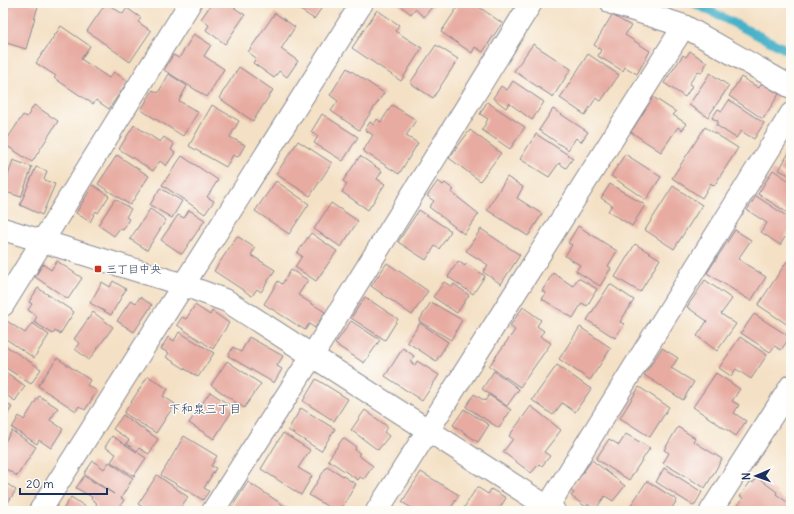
<svg xmlns="http://www.w3.org/2000/svg" width="794" height="514" font-family="Delius,'Klee One',sans-serif">
<rect width="100%" height="100%" fill="#fdfcf7"/>
<filter id="ink" filterUnits="userSpaceOnUse"><feTurbulence type="fractalNoise" baseFrequency=".025" numOctaves="2"/><feDisplacementMap in="SourceGraphic" scale="8" xChannelSelector="R" yChannelSelector="G"/><feConvolveMatrix kernelMatrix="1 2 1 2 8 2 1 2 1" color-interpolation-filters="sRGB"/></filter>
<filter id="wash" filterUnits="userSpaceOnUse"><feTurbulence type="fractalNoise" baseFrequency=".012" numOctaves="4" result="noise"/><feDisplacementMap in="SourceGraphic" scale="16" xChannelSelector="R" yChannelSelector="G"/><feGaussianBlur stdDeviation="0.9" result="paint"/><feColorMatrix in="noise" values="0 0 0 0 0 0 0 0 0 0 0 0 0 0 0 0 0 1.4 0 .05"/><feComposite in="paint" operator="in"/></filter>
<g filter="url(#wash)">
<rect width="100%" height="100%" fill="#f4e0c4"/>
<g fill="none" stroke-linecap="round" stroke-linejoin="round">
<path stroke="#4ab2c9" stroke-width="9" d="M694,3L791,52"/>
</g>
<g id="blocks">
<path fill="#e7aba1" d="M9,3H27L38,6L26,49L3,42V24Z
M106,3L123,14L127,8L141,18L138,22L151,31L130,62L87,31Z
M212,3H227L245,15L225,44L206,30L209,25L201,19Z
M290,3H325L314,19Z
M397,3H435L424,17L415,9L411,14Z
M453,3H482L479,7L502,23L483,52L475,47L472,53L441,32L457,8L452,4Z
M377,10L399,25L395,31L422,48L401,81L352,48Z
M275,13L295,27L281,49L298,61L287,77L279,71L274,78L253,63L256,58L248,52Z
M612,15L631,26L625,35L650,51L637,74L625,67L623,71L598,56L601,50L594,45Z
M61,26L90,46L81,59L109,78L114,72L128,81L109,109L96,100L93,104L54,78L56,76L36,63Z
M194,34L211,45L204,56L224,69L207,97L164,70L173,55L179,58Z
M533,44L571,69L553,97L514,71Z
M436,45L458,59L433,98L410,83Z
M690,51L707,63L701,73L698,71L689,84L692,86L685,97L664,83L683,55L686,57Z
M588,54L619,75L601,101L596,98L585,115L560,98Z
M239,67L273,90L253,121L219,98Z
M347,68L384,93L359,130L331,111L338,101L330,95Z
M710,73L729,86L708,117L689,105Z
M169,74L187,86L179,101L198,112L183,136L141,110L153,90L158,93Z
M741,77L759,88L762,83L779,94L763,119L729,96Z
M513,81L544,102L532,120L509,103L506,108L493,98L501,86L507,90Z
M653,97L676,112L673,115L687,124L682,130L678,127L661,152L631,132Z
M729,100L764,123L754,139L741,131L736,138L716,125L718,121L712,118L718,109L722,111Z
M487,102L525,127L510,149L482,130L488,119L480,114Z
M34,105L58,121L32,162L4,144L23,115L27,117Z
M212,105L239,121L230,137L245,145L238,157L233,155L226,167L189,146Z
M392,105L416,120L406,136L418,143L399,174L363,151L373,135L365,130L370,122L374,125L377,119L381,122Z
M553,109L588,132L581,142L576,138L568,150L539,130Z
M322,114L358,137L343,161L314,143L318,136L311,132Z
M134,125L160,142L164,137L174,144L171,150L175,153L166,166L160,161L153,171L119,149Z
M705,127L738,148L714,186L711,183L702,198L672,178Z
M470,130L501,153L480,181L449,158Z
M536,134L573,158L566,168L559,163L549,177L520,159Z
M298,141L332,163L310,196L276,174Z
M791,149V176L779,170Z
M3,153L7,154L3,164Z
M625,154L661,177L646,200L611,176Z
M117,155L149,176L130,205L98,184Z
M182,156L218,180L207,197L214,201L205,214L162,185Z
M360,156L382,171L377,179L385,184L368,210L342,192L347,184L343,181Z
M13,160L32,167L21,197L3,191Z
M36,167L47,171L44,180L55,184L42,215L20,205Z
M773,170L791,182V215L758,194Z
M507,177L523,187L517,198L542,214L528,236L487,210Z
M276,181L309,204L289,234L255,211Z
M438,181L443,185L445,183L454,190L451,192L479,214L464,234L429,207L434,201L427,196Z
M610,184L645,205L632,226L608,211L612,205L601,198Z
M93,185L109,196L98,213L96,211L90,222L76,213Z
M673,186L702,205L674,249L645,230Z
M160,188L182,201L172,218L150,205Z
M756,196L791,219V228L780,245L761,232L767,223L747,210Z
M115,199L131,209L126,217L129,219L123,230L120,228L114,236L98,225Z
M331,203L358,221L341,247L314,229Z
M150,209L166,220L147,250L130,239Z
M189,210L205,220L182,254L161,240L178,215L184,218Z
M419,210L451,231L439,249L435,246L426,260L398,242Z
M578,226L617,251L608,266L611,268L600,286L576,271L580,265L565,256L572,245L568,243Z
M481,229L520,255L501,284L483,272L488,265L466,251Z
M735,230L751,240L738,259L766,277L751,301L707,273Z
M311,233L337,251L316,281L295,267L302,256L297,253Z
M237,236L255,248L251,255L275,270L261,292L257,289L252,296L214,271Z
M635,244L660,259L640,292L615,277Z
M57,261L82,278L68,299L35,277L43,264L51,270Z
M458,261L465,266L466,263L485,276L473,294L448,277Z
M787,261L791,264V327L758,305Z
M387,263L428,291L412,315L371,286Z
M291,270L308,280L298,295L325,312L315,328L309,324L305,330L264,304L278,281L282,284Z
M553,273L573,286L578,278L597,289L587,306L582,303L573,318L542,299L546,293L542,291Z
M705,280L732,299L721,314L736,324L717,351L697,336L707,321L687,307Z
M113,281L126,289L111,315L90,303L102,282L110,287Z
M444,282L452,287L454,284L469,295L457,313L433,297Z
M610,284L634,300L620,322L624,324L615,338L587,320Z
M38,288L74,312L60,334L55,331L53,334L34,322L37,316L28,310L32,304L29,302Z
M140,297L152,305L134,332L117,321L131,300L136,303Z
M365,297L398,319L385,340L351,318Z
M431,302L462,320L451,340L419,321Z
M195,305L210,315L212,311L229,323L213,349L177,325L182,317L186,319Z
M523,307L541,320L537,326L544,331L540,336L551,343L520,387L489,366L515,330L510,326Z
M93,312L113,327L89,360L75,349L79,343L74,339Z
M754,314L790,337L781,350L775,346L770,352L741,333Z
M7,321L25,333L32,323L49,335L34,358L3,337V327Z
M351,321L380,340L364,363L335,344Z
M420,323L448,342L436,361L407,342Z
M580,327L611,348L590,380L559,359Z
M179,332L214,353L198,377L166,357L169,353L161,349L168,337L174,341Z
M249,337L283,356L277,366L282,369L274,383L228,356L233,347L241,352Z
M740,337L767,355L751,379L736,369L731,376L719,368Z
M3,344L41,369L31,384L3,366Z
M403,348L414,356L410,362L415,365L417,361L439,375L422,401L385,376Z
M662,348L678,358L671,368L694,382L683,400L644,375Z
M57,358L90,380L87,385L97,391L85,410L79,406L76,411L38,386Z
M227,361L261,384L244,408L211,385Z
M557,365L591,389L575,412L562,403L553,415L532,400Z
M3,370L25,386L15,401L3,393Z
M494,371L519,389L507,406L482,389Z
M716,373L740,389L732,401L739,405L734,413L746,421L736,436L693,407Z
M148,376L168,389L163,396L175,404L156,433L124,413Z
M316,379L348,399L334,421L303,401Z
M639,387L669,407L650,437L620,418Z
M210,392L234,408L214,439L189,423Z
M474,394L485,401L489,395L511,410L499,428L466,407Z
M39,396L58,408L50,420L63,429L51,448L39,440L37,444L12,428L19,416L24,420Z
M3,401L12,407L3,421Z
M531,406L561,430L544,452L550,456L542,466L539,464L531,473L503,452L513,439L509,436Z
M301,408L335,429L321,451L288,430Z
M464,409L489,425L478,442L453,425Z
M365,410L388,427L384,432L389,436L378,450L351,430Z
M123,415L158,439L149,454L139,448L137,451L126,443L129,440L113,429Z
M678,427L695,438L693,441L722,459L705,488L663,463L669,453L664,450Z
M12,431L36,447L17,476L3,467V444Z
M283,433L310,450L298,468L312,476L301,495L261,469Z
M626,434L650,448L629,480L596,459L609,439L619,445Z
M112,436L146,458L134,476L111,462L116,454L105,447Z
M184,436L217,456L211,466L216,468L204,488L209,491L203,500L161,475Z
M343,438L356,447L355,450L360,453L358,455L373,466L364,479L360,477L358,480L328,460Z
M592,460L625,486L613,501L605,496L595,510L588,504L586,507L571,496L574,493L570,490Z
M93,461L104,469L109,462L133,478L121,498L124,500L117,511H98L94,509L97,503L91,499L92,497L76,488L84,476L114,494L84,474Z
M327,466L356,484L340,511H335L309,495Z
M664,468L702,492L694,506L656,482Z
M421,472L459,495L449,511H416L402,502Z
M157,475L188,497L178,511H149L138,504Z
M757,477L777,492L776,494L791,505V511H736L735,510L743,498L740,496L751,481L753,483Z
M3,481L16,490L3,510Z
M647,481L677,500L670,511H627Z
M248,482L291,510L290,511L230,510Z
M477,487L488,494L491,489L506,498L498,511H462Z
M71,497L92,511H62Z"/>
</g>
</g>
<g filter="url(#ink)">
<use href="#blocks" fill-opacity="0" stroke="#888891" stroke-width="1"/>
<g fill="none" stroke-linecap="round" stroke-linejoin="round">
<g stroke="#888891" stroke-width="24">
<path id="street" d="M612,3L684,26L791,87
M3,229L184,285L227,301L554,511
M3,305L190,3
M40,511L362,3
M213,511L312,356L531,3
M377,511L684,26
M545,511L791,114
M711,511L791,386"/>
</g>
<use href="#street" stroke="#fff" stroke-width="22"/>
</g>
</g>
<rect fill="#c8321e" stroke="#fdfcf7" stroke-width="1.5" x="94" y="265" width="8" height="8" rx="2"/>
<g text-anchor="middle" dominant-baseline="central" stroke-width="3" stroke-linejoin="round" paint-order="stroke">
<g font-size="11" fill="#1b2f5e" stroke="#fdfcf7" text-anchor="start">
<text x="106" y="269">三丁目中央</text>
</g>
<g font-size="12" fill="#1b2f5e" stroke="#fdfcf7">
<text x="205" y="408">下和泉三丁目</text>
</g>
</g>
<rect width="794" height="514" fill="none" stroke="#fdfcf7" stroke-width="16"/>
<g transform="translate(756 476) rotate(268)" stroke="#fdfcf7" stroke-width="3" paint-order="stroke">
<path d="M0-3L7 15L0 10L-7 15Z" fill="#1b2f5e"/>
<text y="-6" font-size="11" font-weight="bold" text-anchor="middle" fill="#1b2f5e">N</text>
</g>
<path d="M20 488v6h87v-6" fill="none" stroke="#1b2f5e" stroke-width="2"/>
<text x="26" y="488" font-size="12" fill="#1b2f5e" stroke="#fdfcf7" stroke-width="3" paint-order="stroke">20 m</text>
</svg>
